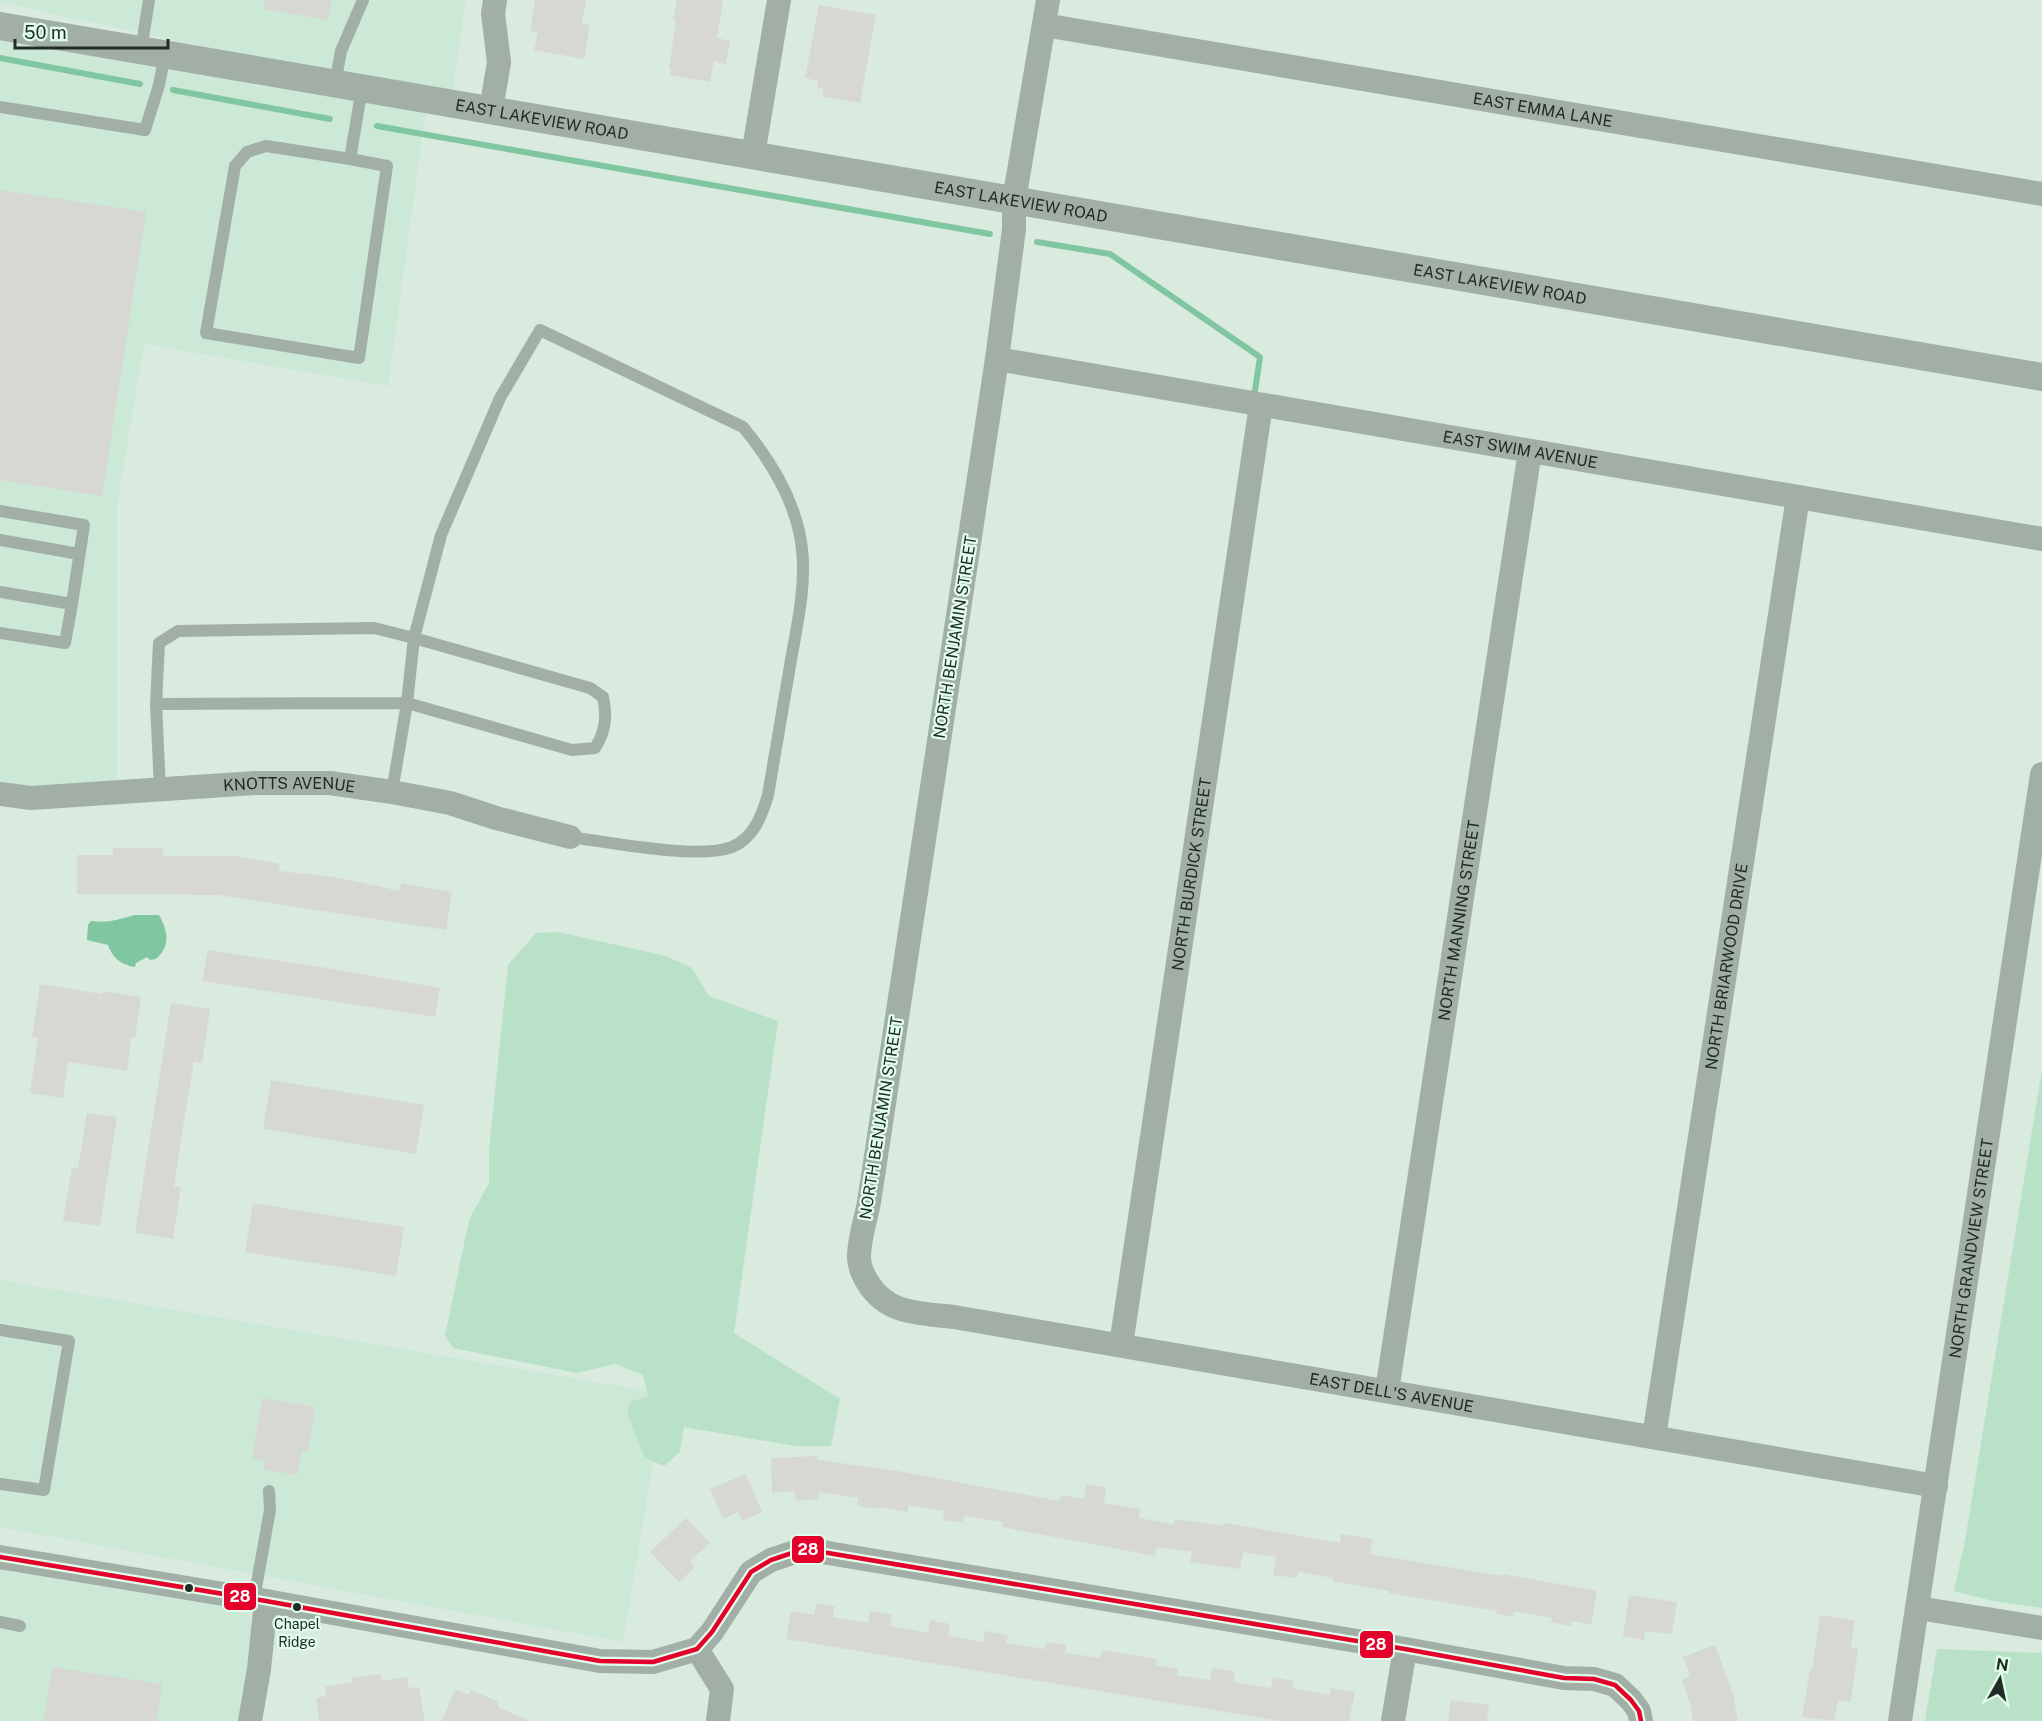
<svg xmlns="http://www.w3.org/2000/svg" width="2042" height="1721" font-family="'Public Sans',sans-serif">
<rect width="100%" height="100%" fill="#d9eadf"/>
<path fill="#cce8d6" d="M0,0H466L451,101L0,2Z
M0,33L427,102L388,386L144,344L117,505V786L0,790Z
M0,1280L665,1394L623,1642L0,1527Z
M0,1568L234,1604L249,1615L255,1635L242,1721H0Z"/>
<path fill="#b9e1c8" d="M558,932L666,956L692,968L709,996L778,1021L734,1333L840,1399L831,1446H795L684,1427L680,1452L664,1466L645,1458L627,1412L631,1401L648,1397L643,1375L615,1364L577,1373L453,1348L445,1336L469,1220L489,1183V1150L508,965L536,933Z
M2042,1069V1608L1993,1601L1954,1591L1966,1535Z
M1937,1649L2042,1653V1721H1925Z"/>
<path fill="#80c6a0" d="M134,915H159C168,931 171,946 156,959L150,960L147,957L136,963L135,967L129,966L128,965C118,963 111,954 108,945L87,940L88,925L91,921C108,923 118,920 134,915Z"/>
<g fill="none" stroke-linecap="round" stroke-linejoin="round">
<path stroke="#80c6a0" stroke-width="6" d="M0,58L140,84
M173,90L330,119
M377,126L990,234
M1037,242L1110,254L1260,357L1254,397"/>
</g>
<path fill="#d7d8d2" d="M264,0H332L328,20L264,9Z
M535,0H586L582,24L590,25L584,59L534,50L538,32L530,31Z
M677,0H723L717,38L730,41L726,64L714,61L710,82L670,75L671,69L669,68L676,21H673Z
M819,5L876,15L860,103L822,97L824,89L817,88L818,81L805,78Z
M0,190L146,212L102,496L0,480Z
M113,848H163V856H237L280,864L279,871L335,877L400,891L401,883L452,892L446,930L218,895L77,894V855H113Z
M208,950L321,967L440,988L435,1017L202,981Z
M40,984L102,994L103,991L141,997L135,1038H131L127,1071L68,1062L63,1098L30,1093L38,1038L32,1037Z
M171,1003L210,1009L202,1063L194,1062L185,1115L174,1186L181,1187L173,1239L135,1233Z
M271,1080L424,1105L416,1154L263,1129Z
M87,1113L117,1117L100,1226L63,1221L72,1168L78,1169Z
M253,1203L404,1227L396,1276L245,1252Z
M262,1398L315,1407L308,1451L302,1450L297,1475L263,1469L265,1460L252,1458Z
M817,1456V1460L892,1470L1060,1501L1061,1495L1084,1499L1086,1484L1106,1487L1104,1503L1140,1509L1139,1518L1174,1524L1175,1519L1224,1526V1523L1232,1524L1340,1543L1341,1534L1373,1539L1370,1554L1503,1576V1574L1597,1591L1591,1625L1572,1621L1571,1626L1551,1622L1552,1618L1514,1611L1513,1617L1496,1614L1497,1611L1389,1593V1591L1333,1581V1578L1298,1572L1297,1578L1273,1575L1276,1557L1243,1552L1240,1569L1190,1562L1192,1552L1157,1547L1155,1556L1002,1527L1003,1522L964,1516L963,1523L943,1520L944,1511L909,1505L907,1512L879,1507L878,1509L857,1506L858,1498L819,1492V1499L796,1501L795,1491L772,1493L771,1458Z
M746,1474L762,1512L742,1521L738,1512L723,1519L710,1489Z
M686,1518L710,1543L690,1561L695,1567L679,1582L650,1552Z
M1629,1595L1677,1602L1672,1634L1645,1631L1644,1640L1623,1636Z
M816,1603L835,1606L833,1617L868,1623L870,1611L892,1615L890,1626L928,1633L930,1620L950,1624L948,1636L983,1642L985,1631L1008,1635L1006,1643L1045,1649L1047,1642L1066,1645L1065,1653L1101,1658L1102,1650L1157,1659L1156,1665L1178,1669L1177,1675L1210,1680L1212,1668L1235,1672L1233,1682L1271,1688L1273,1677L1294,1681L1292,1688L1330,1695L1331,1688L1355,1692L1349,1721H1279L786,1639L791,1611L814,1615Z
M1820,1615L1855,1620L1851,1647L1858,1648L1851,1702L1838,1700L1834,1721L1802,1717L1810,1669L1812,1670Z
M1715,1645L1733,1694L1738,1721H1693L1690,1703L1682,1680L1690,1676L1683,1657Z
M52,1667L162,1684L157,1721H44Z
M381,1674L382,1681L407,1677L409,1688L419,1687L425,1721H319L316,1698L326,1696L325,1687L353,1682L352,1678Z
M455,1689L469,1695L471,1690L499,1702L497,1707L530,1721H442Z
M1451,1700L1489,1705L1487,1721H1448Z"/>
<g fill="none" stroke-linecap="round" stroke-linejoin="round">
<path stroke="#a2afa7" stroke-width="12" d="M141,50L149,0
M335,84L341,51L363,0
M0,107L145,130L159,85L165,54
M350,159L266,146L247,152L235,166L206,333L359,358L387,166L350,159L362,88
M0,511L84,525L72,604L0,592
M0,540L79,554
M0,633L65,643L72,604
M156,704L160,789
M392,792L407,703L414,638L590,688L603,697C607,716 606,731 595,748L572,750L407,703L156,704L159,643L178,631L374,628L414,638L441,535L500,398L540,330L743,427C772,462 797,503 802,549C806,584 798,621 792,654C784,701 776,748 768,795C762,815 754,838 732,847C699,860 608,842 570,837
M0,1330L69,1341L44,1490L0,1484
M254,1599L270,1510L269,1491
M0,1622L20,1626"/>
<g stroke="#a2afa7" stroke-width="24">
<path id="s1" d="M1048,0L1014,200V229L997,359L869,1202C866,1219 859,1238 859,1257C859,1266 863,1275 868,1283C888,1315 920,1313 954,1317L1936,1486"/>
<path id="s2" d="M1044,25L2042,194"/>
<path d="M491,110L499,62L493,14L495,0"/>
<path d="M753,155L779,0"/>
<path id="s3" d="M997,359L2042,539"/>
<path id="s4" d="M0,794L31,798L255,783H330L392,792L450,803L496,818L570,837"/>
<path id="s5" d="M1121,1345L1261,405"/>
<path id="s6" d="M1387,1391L1530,451"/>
<path id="s7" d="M1654,1437L1798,497"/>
<path d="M0,1557L266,1601L600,1661L653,1662L697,1649L712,1632L751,1572L771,1560L804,1549L1405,1649L1564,1678L1594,1679L1615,1685L1631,1700L1639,1711L1641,1721"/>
<path d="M1918,1608L2042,1628"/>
<path d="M697,1649L722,1689L718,1721"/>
<path d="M250,1721L259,1669L266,1601"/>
<path d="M1393,1721L1405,1649"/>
<path id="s8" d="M1900,1721L2042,774"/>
</g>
<path stroke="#a2afa7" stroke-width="28" id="s9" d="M0,26L2042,377"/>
<g stroke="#e0feeb" stroke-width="9">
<path id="bus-1" d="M0,1557L266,1601L600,1661L653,1662L697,1649L712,1632L751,1572L771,1560L804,1549L1405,1649L1564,1678L1594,1679L1615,1685L1631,1700L1639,1711L1641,1721"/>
</g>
<use href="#bus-1" stroke="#e4002b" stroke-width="4.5"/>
</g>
<g fill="#212c25" stroke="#e0feeb" stroke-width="2">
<circle cx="189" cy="1588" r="5"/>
<circle cx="297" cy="1607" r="5"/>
</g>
<g text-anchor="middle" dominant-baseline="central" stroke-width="4.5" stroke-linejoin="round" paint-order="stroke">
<g font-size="14" fill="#212c25" stroke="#e0feeb">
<text x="297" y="1624">Chapel<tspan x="297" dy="18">Ridge</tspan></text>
</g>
<g font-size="16" fill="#212c25" stroke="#e0feeb">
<text stroke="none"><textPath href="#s2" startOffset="506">EAST EMMA LANE</textPath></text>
<text stroke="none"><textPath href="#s9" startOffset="550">EAST LAKEVIEW ROAD</textPath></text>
<text stroke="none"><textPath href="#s9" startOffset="1036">EAST LAKEVIEW ROAD</textPath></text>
<text stroke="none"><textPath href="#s9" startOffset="1522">EAST LAKEVIEW ROAD</textPath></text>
<text stroke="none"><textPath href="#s3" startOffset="531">EAST SWIM AVENUE</textPath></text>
<text transform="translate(955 637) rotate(-81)">NORTH BENJAMIN STREET</text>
<text stroke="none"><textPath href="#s4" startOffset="290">KNOTTS AVENUE</textPath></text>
<text stroke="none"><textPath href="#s5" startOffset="476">NORTH BURDICK STREET</textPath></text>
<text stroke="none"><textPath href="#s6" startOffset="476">NORTH MANNING STREET</textPath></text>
<text stroke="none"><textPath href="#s7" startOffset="476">NORTH BRIARWOOD DRIVE</textPath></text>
<text transform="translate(881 1118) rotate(-81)">NORTH BENJAMIN STREET</text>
<text stroke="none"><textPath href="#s8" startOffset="478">NORTH GRANDVIEW STREET</textPath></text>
<text stroke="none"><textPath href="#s1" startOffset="1840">EAST DELL'S AVENUE</textPath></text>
</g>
</g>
<g stroke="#e0feeb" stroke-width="2">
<rect x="791" y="1535" width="34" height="29" rx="6" fill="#e4002b"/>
<rect x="223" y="1582" width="34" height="29" rx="6" fill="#e4002b"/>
<rect x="1359" y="1630" width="35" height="29" rx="6" fill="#e4002b"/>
</g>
<g font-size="16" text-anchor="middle" font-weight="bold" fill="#fff">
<text x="808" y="1555">28</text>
<text x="240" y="1602">28</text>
<text x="1376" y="1650">28</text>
</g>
<g transform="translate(2000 1679) rotate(9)" stroke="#e0feeb" stroke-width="4.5" paint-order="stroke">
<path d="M0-4.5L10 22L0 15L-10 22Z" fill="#212c25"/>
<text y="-9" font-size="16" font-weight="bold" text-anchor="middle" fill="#212c25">N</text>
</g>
<path d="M15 39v9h153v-9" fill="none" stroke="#212c25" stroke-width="3"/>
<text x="24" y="39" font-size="18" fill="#212c25" stroke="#e0feeb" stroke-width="4.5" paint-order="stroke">50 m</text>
</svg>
